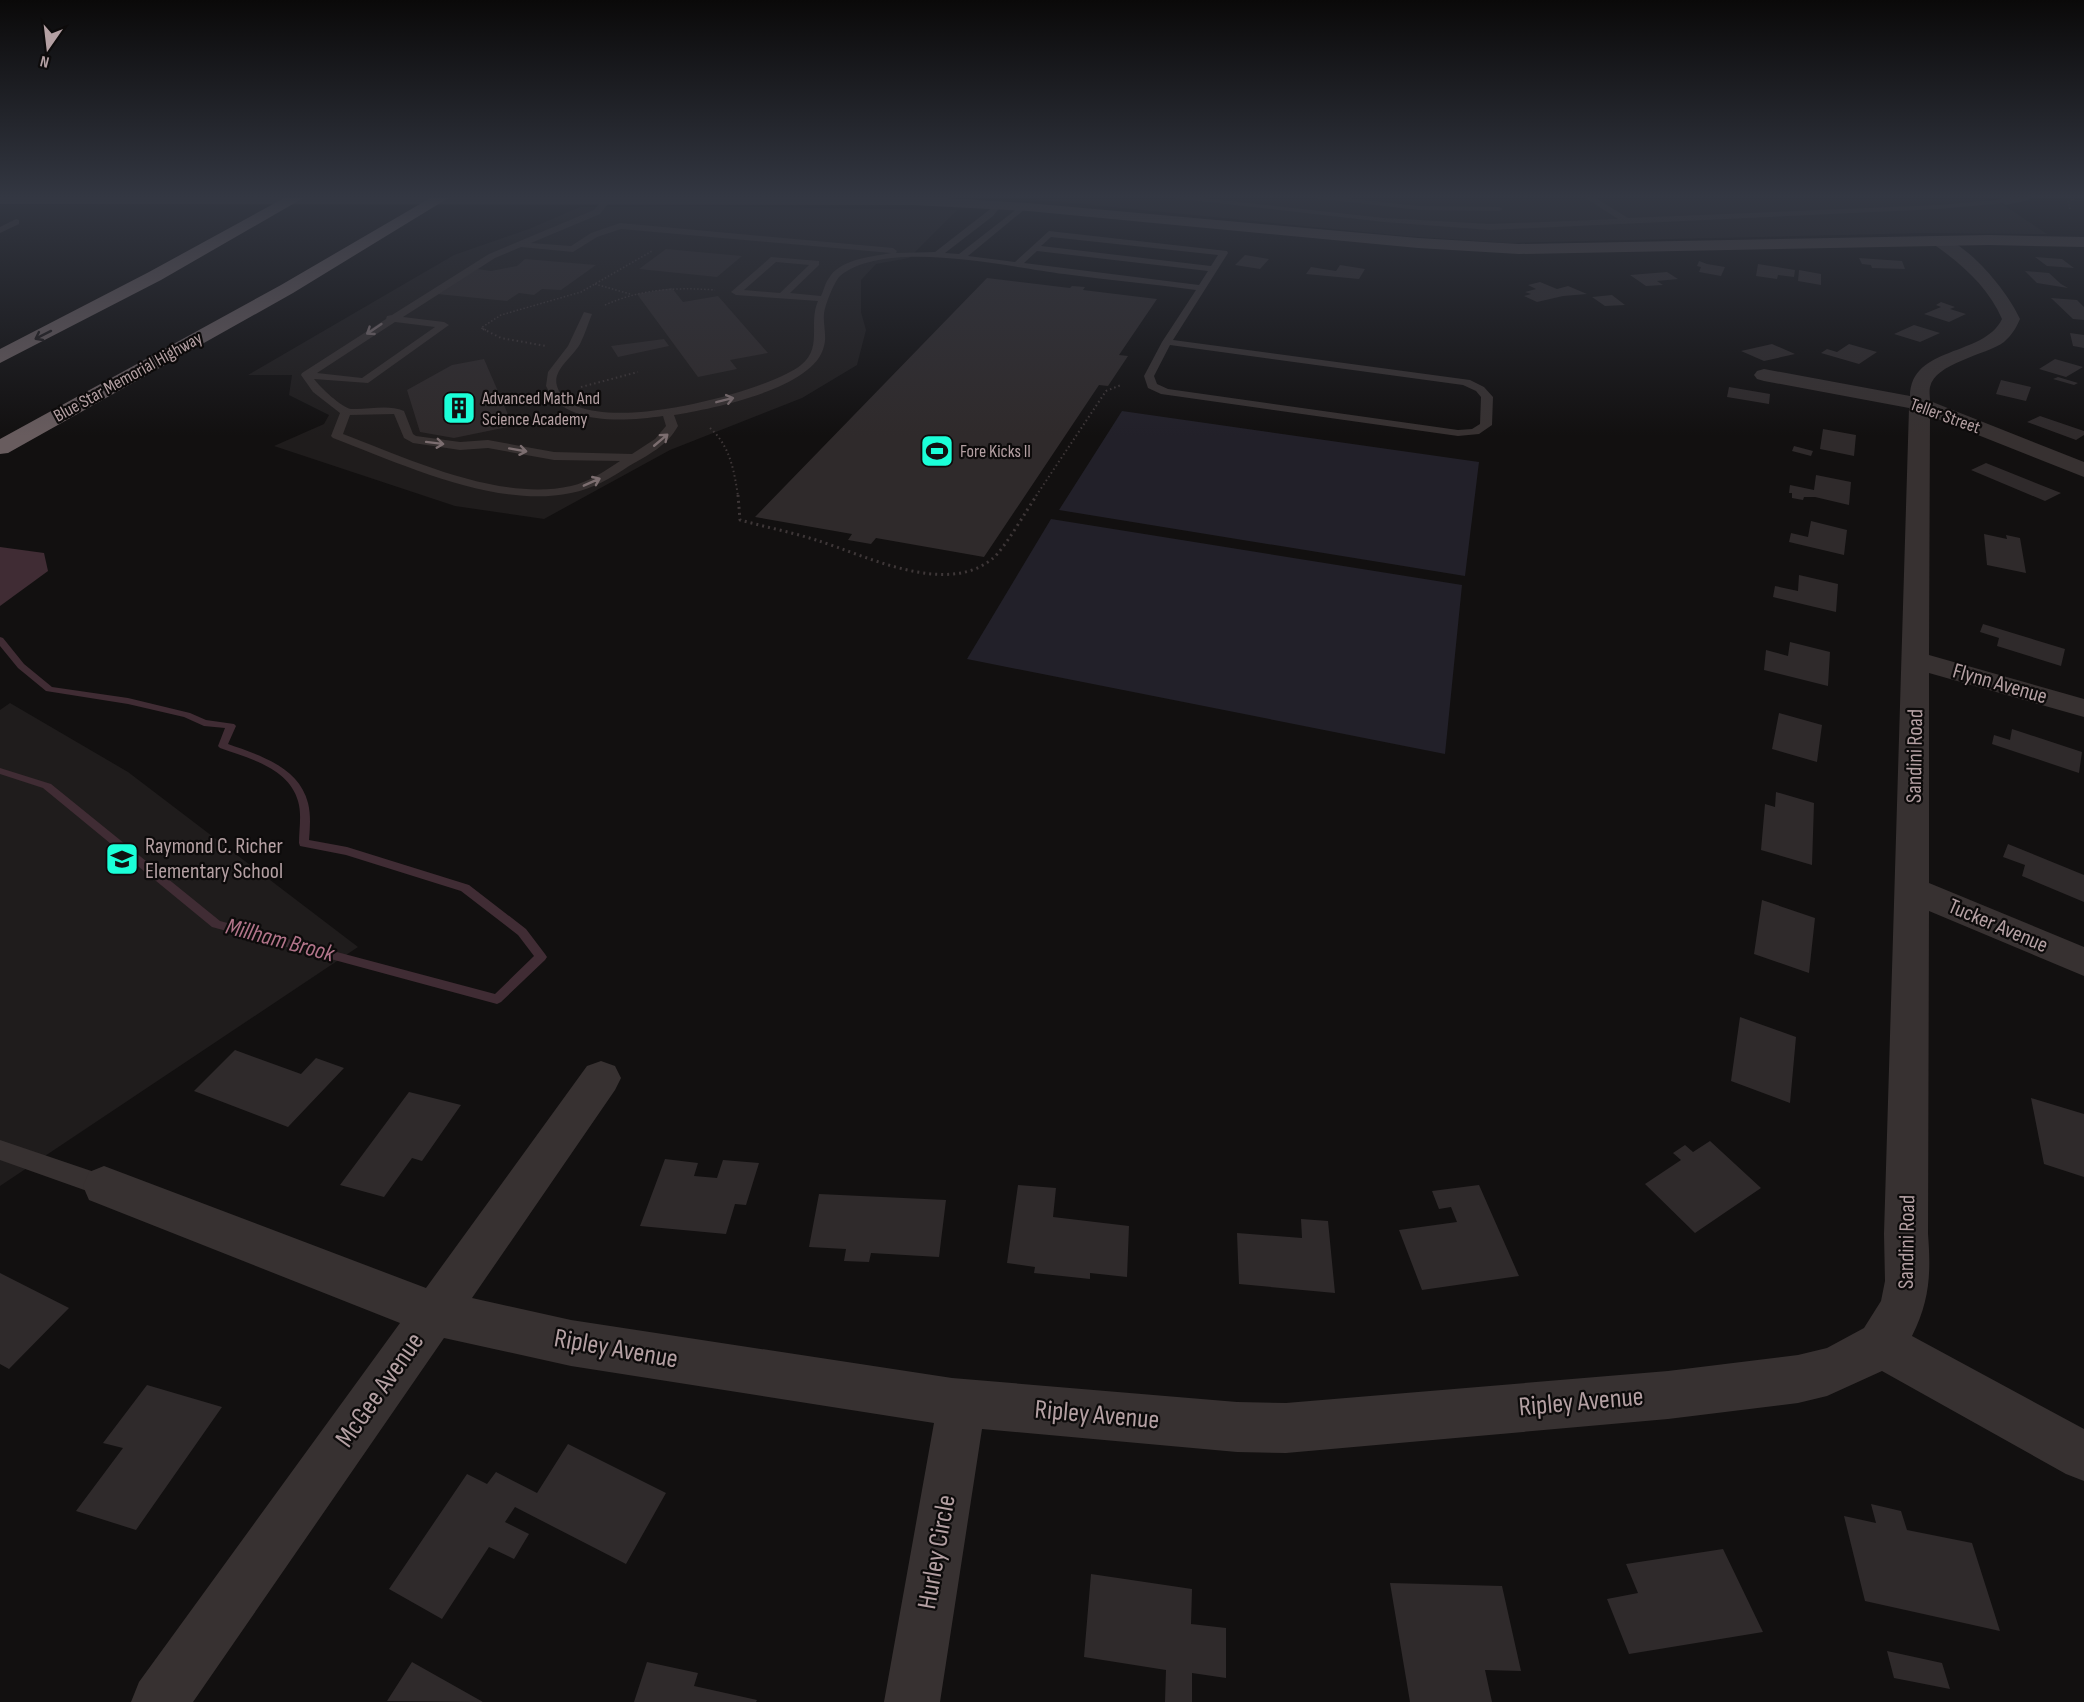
<svg xmlns="http://www.w3.org/2000/svg" width="2084" height="1702" font-family="'Sofia Sans Condensed',sans-serif">
<rect width="100%" height="100%" fill="#121010"/>
<path fill="#1f1c1c" d="M1010,197H1979L2002,204L2047,234L1924,233L1508,243L1405,236Z
M701,206L957,210L909,258L876,264L861,280V312L866,330L857,365L802,398L670,450L544,519L455,506L274,446L324,424L329,415L289,395L292,375H248L454,255L529,229L580,207Z
M10,703L128,772L358,947L0,1186V710Z"/>
<path fill="#222029" d="M1122,411L1479,462L1465,576L1059,510Z
M1051,519L1462,585L1445,754L967,659Z"/>
<path fill="#402c34" d="M0,547L44,553L48,571L0,606Z"/>
<g fill="none" stroke-linecap="round" stroke-linejoin="round">
<path fill="#402c34" fill-rule="evenodd" d="M0,637L3,638L24,664L52,687L128,698L190,713L206,720L234,724L236,726L228,744C259,755 299,767 308,803C311,815 310,828 309,840L347,847L469,885L526,929L545,954L547,957L545,960L501,1002L497,1004L212,927L43,788L0,774V768L51,784L220,921L495,994L534,956L518,935L461,891L346,855L300,846L299,843C299,829 302,814 298,801C289,768 248,758 220,748L218,746L225,728L204,726L184,717L128,704L46,691L18,668L0,646Z"/>
</g>
<path fill="#2f2a2b" d="M666,249L742,256L717,277L639,269Z
M1245,255L1269,259L1260,269L1235,265Z
M2035,257L2062,259L2074,268L2047,266Z
M1859,258L1902,261L1905,269L1872,268L1871,265L1862,264Z
M525,259L596,265L561,290L542,289L534,295L519,293L507,301L437,294L477,269L491,271L517,266Z
M1699,261L1707,264L1725,267L1721,276L1699,272L1701,267L1697,266Z
M1758,264L1795,270L1794,277L1778,275L1777,279L1756,276Z
M1340,265L1365,269L1359,279L1306,274L1311,267L1336,271Z
M1799,270L1821,274V285L1798,281Z
M2025,271L2049,273L2061,284L2068,288L2037,283Z
M1667,272L1678,279L1657,281L1663,285L1646,286L1630,275Z
M987,278L1070,288L1072,286L1085,287L1083,290L1157,299L1119,355L1128,356L1108,386L1099,385L984,557L876,538L871,544L848,540L852,534L755,517Z
M1540,282L1557,289L1568,286L1587,294L1563,296L1537,302L1524,296L1531,294L1525,292L1536,289L1528,285Z
M672,288L683,302L718,296L768,353L730,360L737,369L698,377L637,294Z
M1612,295L1625,305L1605,306L1592,297Z
M2051,298L2077,300L2084,307V320L2073,319Z
M1941,302L1955,307L1950,309L1966,314L1949,322L1924,314L1941,307L1936,305Z
M1914,325L1940,333L1920,342L1894,334Z
M2070,333L2084,335V348L2073,346Z
M664,339L669,346L618,357L611,346Z
M1772,344L1795,354L1764,361L1741,351Z
M1849,344L1877,352L1859,364L1821,353L1827,349L1837,352Z
M484,359L513,426L454,438L420,432L407,390L452,365Z
M2055,359L2083,367L2066,377L2039,369Z
M2058,377L2078,383L2074,385L2053,379Z
M2001,380L2031,387L2026,401L1996,394Z
M1729,387L1770,394L1769,404L1727,397Z
M2040,416L2084,431V435L2076,440L2027,422Z
M1823,429L1856,435L1854,456L1820,449Z
M1794,446L1813,451L1811,456L1792,451Z
M1986,463L2061,493L2045,501L1971,470Z
M1816,475L1851,482L1849,505L1815,497H1804L1803,500L1792,498V493H1789L1790,485L1814,490Z
M1811,521L1847,530L1844,555L1789,542L1791,533L1808,537Z
M1984,534L2007,539L2006,535L2020,538L2026,573L1987,565Z
M1799,575L1838,584L1836,612L1773,597L1775,586L1798,591Z
M1983,624L2065,649L2061,666L1997,646L1999,638L1980,632Z
M1790,642L1830,652L1828,686L1764,670L1766,650L1788,656Z
M1779,713L1822,725L1817,762L1772,749Z
M2012,729L2082,752L2079,773L1992,744L1994,735L2010,740Z
M1776,792L1814,803L1812,865L1761,850L1765,804L1775,807Z
M2008,844L2084,875V902L2022,876L2025,865L2003,857Z
M1762,900L1815,918L1809,973L1754,954Z
M1740,1017L1796,1037L1790,1103L1731,1081Z
M235,1050L301,1074L316,1058L344,1068L288,1127L194,1091Z
M409,1092L461,1105L422,1161L412,1158L384,1197L340,1185Z
M2031,1098L2084,1114V1177L2044,1164Z
M1710,1141L1761,1188L1695,1233L1645,1184L1681,1160L1673,1153L1685,1145L1693,1152Z
M665,1159L698,1163L694,1176L717,1178L723,1160L759,1163L746,1205L735,1204L726,1234L640,1226Z
M1018,1185L1056,1188L1053,1217L1129,1226L1127,1277L1090,1273V1279L1034,1273L1035,1267L1007,1263Z
M1479,1185L1519,1276L1422,1290L1399,1230L1457,1222L1451,1207L1439,1209L1432,1191Z
M819,1194L946,1200L939,1257L871,1253L869,1262L844,1261L846,1249L809,1247Z
M1301,1219L1328,1221L1335,1293L1239,1284L1237,1233L1302,1238Z
M0,1273L69,1308L9,1369L0,1364Z
M147,1385L222,1407L136,1530L76,1511L123,1448L103,1443Z
M568,1444L666,1493L626,1564L515,1507L505,1522L529,1534L514,1559L489,1547L442,1619L389,1589L467,1474L487,1484L496,1472L537,1493Z
M1871,1504L1901,1511L1907,1530L1972,1543L2000,1631L1865,1601L1844,1516L1876,1523Z
M1723,1549L1763,1632L1629,1654L1607,1599L1638,1593L1626,1564Z
M1091,1574L1192,1589L1191,1624L1226,1628V1678L1192,1673V1702H1165L1166,1670L1084,1657Z
M1390,1583L1502,1586L1521,1671L1485,1670L1492,1702H1410Z
M1887,1651L1942,1663L1950,1689L1894,1678Z
M412,1662L483,1702L387,1701Z
M647,1662L698,1673L694,1686L757,1700L756,1702H634Z"/>
<g fill="none" stroke-linecap="round" stroke-linejoin="round">
<path stroke="#3e3738" stroke-width="1.5" stroke-dasharray="1.5 2" stroke-linecap="butt" d="M2070,209L2068,202L2074,199L2072,197
M595,284L630,294
M605,305C641,289 676,287 715,290
M486,330L481,328L501,315L581,292L652,251"/>
<path stroke="#3e3738" stroke-width="2" stroke-dasharray="1.5 3" stroke-linecap="butt" d="M483,329L501,338L546,346
M581,387L638,372
M710,428C730,446 734,470 738,496
M1036,496L1106,391L1121,385"/>
<path stroke="#3e3738" stroke-width="3" stroke-dasharray="2 4" stroke-linecap="butt" d="M738,495L740,520C765,527 791,532 816,540C865,555 945,597 992,559C1004,550 1027,509 1037,495"/>
<path fill="#373131" fill-rule="evenodd" d="M1163,197H1194L1384,218L1490,224L1618,219L1584,197H1594L1628,218L1939,205L2006,199L2010,201L2006,203L1939,209L1490,230L1384,222Z
M1304,197H1337L1419,206L1499,207L1503,209L1499,211L1419,210Z
M604,198L611,200L600,214L531,243L571,246L591,233L620,223L893,248L897,251L896,253L935,252L998,203L1002,205L993,216L945,253L959,254L1022,205H1025V209L968,256L1015,262L1049,231L1227,251L1228,253L1173,340L1470,380L1484,387L1493,397L1492,425L1479,434L1458,436L1161,394L1148,388L1144,376L1162,342L1196,290C1152,284 1108,280 1064,274C1007,267 887,238 840,276C834,282 825,305 824,314C823,325 827,336 824,346C815,389 710,409 674,415L678,426C667,446 648,455 629,466C611,478 593,489 571,493C496,509 402,464 333,438L331,436L340,413L313,392L301,375L302,373L386,319L387,316L392,315L489,254L594,210ZM621,229L891,253C871,257 840,259 829,278C825,283 824,290 821,296L790,293L819,265V261L771,257L731,292L736,295L818,301C808,324 823,347 801,365C768,392 574,445 557,386C552,370 573,357 580,344C585,334 588,324 592,314L584,312L568,346L548,372L546,386C564,427 626,421 663,416L666,426L655,439L632,454L554,452L488,440L460,442L416,436L413,434L404,411C387,404 369,410 351,409C341,407 321,388 314,379L368,383L449,325L444,322L403,317L495,258L521,247L573,252L597,237ZM1051,237L1218,255L1211,266L1041,246ZM1037,251L1208,271L1199,285L1024,263ZM776,262L809,265L780,293L744,290ZM395,322L435,327L362,378L317,373ZM1170,345L1463,385L1476,391L1481,397L1480,424L1472,429L1458,430L1168,389L1157,384L1154,376ZM394,414L404,438L413,443L460,450L488,448L554,460L620,461C605,471 589,482 571,486C500,502 409,459 343,434L350,415Z
M16,219L19,220V224L0,233V227Z
M0,1140L112,1178L116,1186L112,1194L104,1197L0,1160Z"/>
<path fill="#373131" fill-rule="evenodd" d="M2003,197H2031L2029,200L2006,205L1999,201Z
M1939,236C1969,244 2008,292 2020,319C2016,328 2012,335 2004,342C1986,355 1935,363 1930,387C1929,391 1930,397 1930,401L2084,462V477L1930,416L1929,655L2084,699V717L1929,673V883L2084,947V976L1929,911L1928,1234C1931,1273 1930,1300 1912,1336L2084,1429V1481L2066,1474L1882,1371L1827,1396L1798,1403L1668,1419L1286,1453L1237,1452L982,1429L940,1702H884L934,1423L571,1366L444,1338L193,1702H131L139,1682L400,1323L89,1200L83,1186L89,1172L104,1166L426,1288L587,1066L601,1061L615,1066L621,1078L615,1090L472,1298L571,1320L952,1378L1237,1402L1286,1403L1668,1371L1798,1355L1827,1348L1864,1328L1881,1301L1885,1281L1884,1234L1909,408L1764,381L1757,379L1754,375L1757,371L1764,369L1910,396C1911,345 1984,357 2002,319C1989,288 1961,263 1933,244L1931,241Z"/>
<path fill="#473f3f" fill-rule="evenodd" d="M0,197H929L1028,203L1418,238L1519,244L1989,235L2084,237V247L1989,245L1519,254L1418,248L1028,211L913,205L0,204Z"/>
<path fill="#685c5e" fill-rule="evenodd" d="M286,197H305L161,280L0,363V349L149,272Z
M432,197H450L293,293L8,453L0,454V439L281,285Z"/>
</g>
<defs><path id="oneway-shaft" d="M-6 0H5M1.5-3L5.5 0L1.5 3" fill="none" stroke-width="1.6" stroke-linecap="round" stroke-linejoin="round" transform="scale(1.5)"/></defs>
<g stroke="#7c6e70">
<use href="#oneway-shaft" transform="translate(374 329) rotate(146)"/>
<use href="#oneway-shaft" transform="translate(725 400) rotate(-14)"/>
<use href="#oneway-shaft" transform="translate(661 440) rotate(-40)"/>
<use href="#oneway-shaft" transform="translate(435 443) rotate(7)"/>
<use href="#oneway-shaft" transform="translate(518 450) rotate(10)"/>
<use href="#oneway-shaft" transform="translate(592 482) rotate(-24)"/>
</g>
<use stroke="#1f1b1c" href="#oneway-shaft" transform="translate(43 335) rotate(153)"/>
<linearGradient id="sky" x2="0" y2="1"><stop stop-color="#0a0909"/><stop offset="0.45" stop-color="#333742"/><stop offset="1" stop-color="#333742" stop-opacity="0"/></linearGradient>
<rect width="2084" height="436" fill="url(#sky)"/>
<defs>
<g id="building-square" transform="scale(1.725)"><rect x="-9" y="-9" width="18" height="18" rx="4" fill="#1bffd8" stroke="#0d0b0b"/><path d="M-4-6H4V6H1V3H-1V6H-4ZM-2.5-4.3h1.7v1.8h-1.7ZM.8-4.3h1.7v1.8H.8ZM-2.5-1h1.7V.8h-1.7ZM.8-1h1.7V.8H.8Z" fill="#111"/></g>
<g id="stadium-square" transform="scale(1.725)"><rect x="-9" y="-9" width="18" height="18" rx="4" fill="#1bffd8" stroke="#0d0b0b"/><path d="M0-5a6.5 5 0 1 0 0 10a6.5 5 0 1 0 0-10ZM-3.5-1.8h7v3.6h-7Z" fill="#111"/></g>
<g id="school-square" transform="scale(1.725)"><rect x="-9" y="-9" width="18" height="18" rx="4" fill="#1bffd8" stroke="#0d0b0b"/><path d="M0-5L7-2L0 1L-7-2ZM-4 1L0 2.5L4 1V4Q0 6-4 4Z" fill="#111"/></g>
</defs>
<g fill-rule="evenodd">
<use href="#building-square" x="459" y="408"/>
<use href="#stadium-square" x="937" y="451"/>
<use href="#school-square" x="122" y="859"/>
</g>
<g text-anchor="middle" dominant-baseline="central" stroke-width="4.5" stroke-linejoin="round" paint-order="stroke">
<g font-size="18" fill="#b4a0a3" stroke="#0d0b0b">
<text transform="translate(128 377) rotate(-29)">Blue Star Memorial Highway</text>
<text transform="translate(1945 416) rotate(20)">Teller Street</text>
</g>
<g font-size="18" fill="#b4a0a3" stroke="#0d0b0b" text-anchor="start">
<text x="482" y="398">Advanced Math And<tspan x="482" dy="21">Science Academy</tspan></text>
<text x="960" y="451">Fore Kicks II</text>
</g>
<g font-size="22" fill="#b4a0a3" stroke="#0d0b0b">
<text transform="translate(2000 684) rotate(16)">Flynn Avenue</text>
<text transform="translate(1915 756) rotate(-89)">Sandini Road</text>
<text transform="translate(1998 926) rotate(23)">Tucker Avenue</text>
<text transform="translate(1907 1242) rotate(-89)">Sandini Road</text>
</g>
<g font-size="22" fill="#b4a0a3" stroke="#0d0b0b" text-anchor="start">
<text x="145" y="846">Raymond C. Richer<tspan x="145" dy="25">Elementary School</tspan></text>
</g>
<g font-size="24" font-style="italic" fill="#b2748a" stroke="#0d0b0b">
<text transform="translate(280 940) rotate(15)">Millham Brook</text>
</g>
<g font-size="27" fill="#b4a0a3" stroke="#0d0b0b">
<text transform="translate(616 1349) rotate(10)">Ripley Avenue</text>
<text transform="translate(380 1390) rotate(-55)">McGee Avenue</text>
<text transform="translate(1581 1402) rotate(-5)">Ripley Avenue</text>
<text transform="translate(1097 1415) rotate(5)">Ripley Avenue</text>
<text transform="translate(937 1552) rotate(-80)">Hurley Circle</text>
</g>
</g>
<g transform="translate(48 48) rotate(194)" stroke="#0d0b0b" stroke-width="4.5" paint-order="stroke">
<path d="M0-4.5L10 22L0 15L-10 22Z" fill="#b4a0a3"/>
<text y="-9" font-size="16" font-weight="bold" text-anchor="middle" fill="#b4a0a3">N</text>
</g>
</svg>
